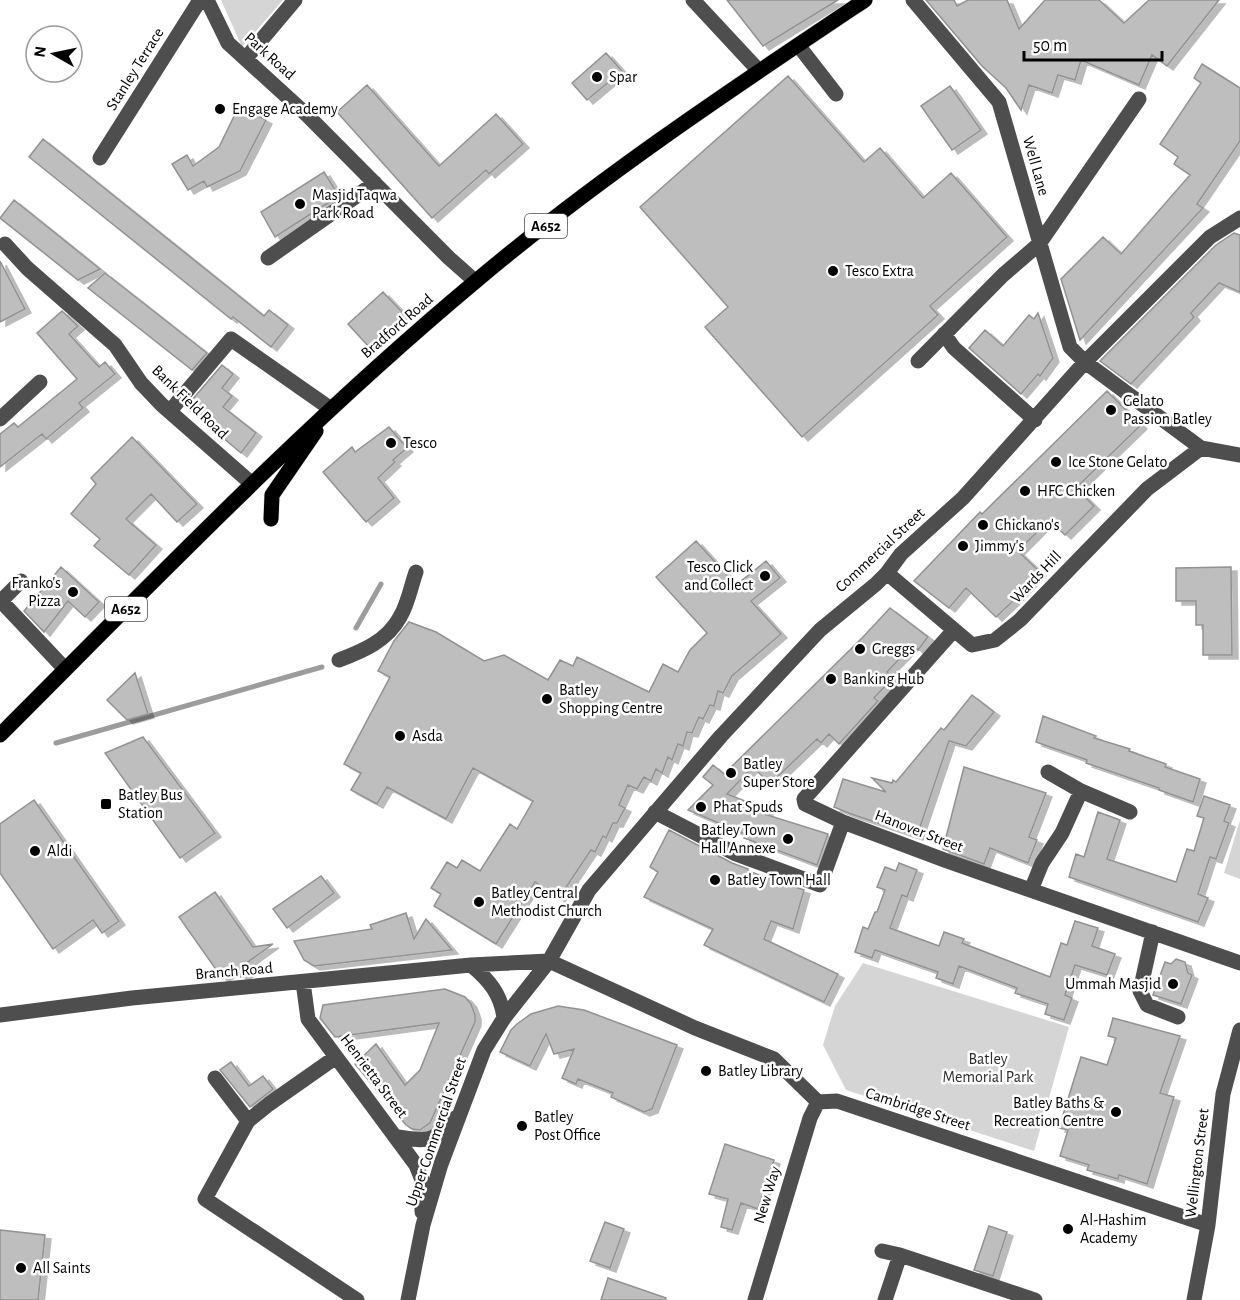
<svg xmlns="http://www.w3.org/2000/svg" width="1240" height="1300" font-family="'Alegreya Sans',sans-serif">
<defs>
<filter id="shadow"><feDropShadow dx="6" dy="4" stdDeviation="0" flood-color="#0004"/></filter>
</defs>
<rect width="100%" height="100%" fill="#fff"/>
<path fill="#d5d5d5" d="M221,0H283L242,47Z
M1240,820V879L1224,873Z
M863,963L1069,1027L1034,1151L846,1090L823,1045L835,1006Z"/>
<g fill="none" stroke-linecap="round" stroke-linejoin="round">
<path stroke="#9c9c9c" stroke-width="5" d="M356,628L381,584
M56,743L322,667"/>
</g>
<path fill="#bebebe" stroke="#929292" stroke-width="1.5" filter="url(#shadow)" d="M727,0H838L763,46Z
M926,0H954L957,6L968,0H1007L1019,29L1045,0H1099L1124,23L1149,0H1219L1167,66L1152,55L1139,85L1081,60L1075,80L1058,75L1052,93L1029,85L1021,110L1006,88L982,66Z
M606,53L622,71L587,100L572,83Z
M1202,64L1240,88V141L1197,204L1203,208L1080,340L1061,279L1103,237L1121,254L1190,175L1174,164L1178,157L1160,144L1201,83L1194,78Z
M788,76L864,162L880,148L923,198L951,173L1007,237L930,306L938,315L802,437L705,327L728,307L640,207Z
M367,85L439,166L496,114L523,144L489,174L486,170L432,218L337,112Z
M950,86L981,130L952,150L921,106Z
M239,106L266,120L240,171L207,187L204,181L188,190L172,164L187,155L193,166L219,147Z
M43,139L264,316L269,310L288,325L271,347L233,317L231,319L29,157Z
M324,172L339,196L275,237L261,212Z
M14,200L100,269L78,280L0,218Z
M1234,233L1240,235V292L1219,283L1191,313L1194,317L1131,384L1100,361L1216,245Z
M0,261L25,309L0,322Z
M105,273L207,353L192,370L88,288Z
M383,292L404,314L369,347L348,324Z
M62,311L78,326L69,334L99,367L105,362L115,374L79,403L83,408L46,439L42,434L0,467V434L14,423L18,427L77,379L37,333Z
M1038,313L1053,358L1040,376L1038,374L1021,394L969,348L985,330L1003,346L1029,315L1034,319Z
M222,365L233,374L222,388L232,396L223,407L256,433L241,453L186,407Z
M1107,391L1141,425L1076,488L1094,506L1065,535L1049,520L1018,551L1040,572L1011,603L996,617L966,588L949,608L914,581L980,512L982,514Z
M389,427L407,448L393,460L395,462L378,478L394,498L366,522L323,472L352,447L355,452Z
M132,437L197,504L177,522L151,494L126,519L156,545L129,575L94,546L100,539L71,514L96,484L91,478Z
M696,541L736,585L766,561L780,578L751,601L781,634L732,676L723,693L718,691L714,706L710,705L703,719L699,717L692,733L687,732L683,746L678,744L672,760L668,757L662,773L656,769L651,781L644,777L637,789L628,785L619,805L625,808L617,823H613L606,838L603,836L595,852L591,850L559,898L535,882L496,944L434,906L441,894L431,888L447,862L457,868L462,860L480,871L510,824L517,829L533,801L473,768L446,819L387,787L377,804L351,790L361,773L344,764L390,677L378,671L394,641L409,622L436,632L484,661L504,655L548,680L560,660L573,666L577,657L649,692L663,664L678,672L690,650L707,633L656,577Z
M61,567L99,602L85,617L68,601L44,632L24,611Z
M1231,567L1232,655H1203V625H1196V601H1176V568Z
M890,608L928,637L918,650L913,645L887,672L893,678L874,698L878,701L839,744L829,734L821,743L817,739L770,784L753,767L727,794L768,810L764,814L828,834L817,865L744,838L747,835L688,810L713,785L703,777L713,765L724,774L863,637Z
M135,673L148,714L127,720L107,700Z
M972,695L994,712L966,746L949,741L917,836L851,814L834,807L843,779L886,792L872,778L892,783L893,780L896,782L941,728L944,730Z
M1043,716L1096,736L1094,738L1130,749L1129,751L1166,764L1165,767L1200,779L1193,802L1159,790V788L1086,763L1087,760L1036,742Z
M143,737L215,833L180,858L105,753Z
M964,767L1046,793L1029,837L1037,840L1028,863L990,848L984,864L943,849Z
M1204,796L1230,805L1224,821L1229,823L1216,859L1210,857L1198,894L1208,898L1198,922L1069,877L1076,854L1084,857L1098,812L1120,820L1107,859L1176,882L1187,849L1194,851L1204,818L1197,816Z
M34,800L119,921L102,933L93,920L53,949L0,873V824Z
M669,830L732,863L748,869V871L804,890L793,929L771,921L764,939L838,974L824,1002L704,945L713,929L644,897L658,872L650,867Z
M899,863L917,870L907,897L902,895L890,928L939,946L944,932L964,939L962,943L1050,977L1061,943L1067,945L1075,921L1098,928L1092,946L1115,954L1107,975L1075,965L1065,995L1072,998L1064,1020L1045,1014L1048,1004L1015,993L1017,988L959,966L953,984L936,978L938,972L875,950L872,958L855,952L863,927L868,929L875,912H877L885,890L877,887L885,867L896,871Z
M321,876L334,893L287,928L273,909Z
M215,892L253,947L273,944L248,962L253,969L241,977L236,969L222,978L179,917Z
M406,913L414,939L426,919L452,950L314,966L304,960L294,941L372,929L370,925Z
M1176,959L1185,962L1188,973L1192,975L1181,1004L1153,995L1165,962L1171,964Z
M445,989L465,997L471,1004L475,1015V1022L430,1123L420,1130L412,1129L406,1125L355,1064L376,1044L405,1085L420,1070L439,1023L335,1037L320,1018L323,1005Z
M558,1006L584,1010L677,1045L652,1109L644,1112L611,1097L613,1093L578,1079L576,1084L562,1078L574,1049L554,1054L546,1034L530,1066L500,1052L511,1030L517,1024L531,1014Z
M1113,1018L1180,1036L1160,1093L1174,1097L1147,1184L1119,1175L1118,1179L1087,1170L1089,1165L1060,1156L1068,1130L1059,1128L1081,1057L1107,1065L1116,1038L1108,1036Z
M231,1062L249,1086L263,1076L273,1089L250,1107L220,1070Z
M725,1144L774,1160L758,1209L741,1203L732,1230L721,1227L728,1199L709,1194Z
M605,1222L624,1229L610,1268L590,1261Z
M989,1226L1007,1232L993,1276L974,1270Z
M0,1230L45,1235L38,1300H0Z
M608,1278L666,1298L665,1300H601Z"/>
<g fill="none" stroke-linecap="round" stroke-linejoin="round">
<g stroke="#dbdbdb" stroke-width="16">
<path id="major" d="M271,519L272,495L316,431
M0,735C155,580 307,422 476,281C598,178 732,89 865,0"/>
</g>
<path stroke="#4e4e4e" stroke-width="15" d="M207,0L228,43L307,115L449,258L475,281
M693,0L759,71
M913,0L999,102L1070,347L1085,362L1201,448L1240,455
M798,45L836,94
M246,58L295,0
M100,158L200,0
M5,244L27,268L115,345L141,383L162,405L251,483
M268,258L375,183
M944,334L954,348L1035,420
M918,361L1003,275L1039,244L1139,99
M170,411L231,339L331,409
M0,419L40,382
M887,573L972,645L995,640L1020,620L1147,489L1201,448
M1,601L65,669
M0,602L21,581
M954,630L804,799L805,804L843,822L947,861L1240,963
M339,660C363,651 387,641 400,617C408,604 411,586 416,572
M1048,772L1081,791L1130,812
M655,812L736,854L820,885L843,822
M1031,890L1042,863L1062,833L1081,791
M1153,932L1140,991L1147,1005L1178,1017
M471,965C489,980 501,994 504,1018
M303,982L308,1019L416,1165L422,1180V1212
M0,1015L132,998L471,965L549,961L695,1028L774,1059L818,1102L837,1101L1208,1225
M336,1057L269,1104L248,1121L205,1199L357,1300
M215,1078L248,1121
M398,1137C429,1142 433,1142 455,1118
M882,1251L900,1255L1035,1300
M408,1300L423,1225L441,1164L484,1050L504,1018L549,961L589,890L721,736L820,630L876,584L887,573L901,554L963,498L1085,362L1210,237L1240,218
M755,1300L810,1118L818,1102
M885,1300L900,1255
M1194,1300L1208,1225L1223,1094L1240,1030"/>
<use href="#major" stroke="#000" stroke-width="15"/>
</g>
<g fill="#000" stroke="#fff" stroke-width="2">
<circle cx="597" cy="77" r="6"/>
<circle cx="220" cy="109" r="6"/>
<circle cx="300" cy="204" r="6"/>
<circle cx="833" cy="271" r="6"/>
<circle cx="1111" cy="410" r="6"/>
<circle cx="391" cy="443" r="6"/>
<circle cx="1056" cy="462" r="6"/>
<circle cx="1025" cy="491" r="6"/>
<circle cx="983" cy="525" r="6"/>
<circle cx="963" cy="546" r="6"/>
<circle cx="765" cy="576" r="6"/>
<circle cx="73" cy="592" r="6"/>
<circle cx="860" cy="649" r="6"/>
<circle cx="831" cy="679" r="6"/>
<circle cx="547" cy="699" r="6"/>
<circle cx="400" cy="736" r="6"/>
<circle cx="731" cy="773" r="6"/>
<rect x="100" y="798" width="12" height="12" rx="3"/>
<circle cx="701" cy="807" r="6"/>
<circle cx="788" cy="839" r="6"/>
<circle cx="35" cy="851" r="6"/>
<circle cx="715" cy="880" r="6"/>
<circle cx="479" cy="902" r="6"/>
<circle cx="1173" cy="984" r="6"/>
<circle cx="706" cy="1071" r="6"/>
<circle cx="1116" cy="1112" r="6"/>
<circle cx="522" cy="1126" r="6"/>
<circle cx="1068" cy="1229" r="6"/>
<circle cx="21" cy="1268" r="6"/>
</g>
<g text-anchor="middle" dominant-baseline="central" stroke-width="5" stroke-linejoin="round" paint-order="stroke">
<g fill="#fff" stroke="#4c4c4c" stroke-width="1.5">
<rect x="525" y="214" width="42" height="24" rx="4.5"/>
<rect x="105" y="597" width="42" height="24" rx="4.5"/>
</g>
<g font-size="15" font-weight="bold" fill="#000">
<text x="546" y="226">A652</text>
<text x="126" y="609">A652</text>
</g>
<g font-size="16" fill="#000" stroke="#fff">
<text transform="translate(270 56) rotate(42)">Park Road</text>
<text transform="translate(135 69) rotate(-58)">Stanley Terrace</text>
<text transform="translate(1036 166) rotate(74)">Well Lane</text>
<text transform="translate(397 326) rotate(-41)">Bradford Road</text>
<text transform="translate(190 402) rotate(44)">Bank Field Road</text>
<text transform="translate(880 550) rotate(-43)">Commercial Street</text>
<text transform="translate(1036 577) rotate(-46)">Wards Hill</text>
<text transform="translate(919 831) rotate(21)">Hanover Street</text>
<text transform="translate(234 971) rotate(-5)">Branch Road</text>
<text transform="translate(374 1076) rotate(53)">Henrietta Street</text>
<text transform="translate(918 1109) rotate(18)">Cambridge Street</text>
<text transform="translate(436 1132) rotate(-71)">Upper Commercial Street</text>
<text transform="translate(1197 1163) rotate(-83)">Wellington Street</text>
<text transform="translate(767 1195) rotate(-73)">New Way</text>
</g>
<g font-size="16" fill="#000" stroke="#fff" text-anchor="start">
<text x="609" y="77">Spar</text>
<text x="232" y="109">Engage Academy</text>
<text x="312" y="195">Masjid Taqwa<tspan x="312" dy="18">Park Road</tspan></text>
<text x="845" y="271">Tesco Extra</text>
<text x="1123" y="401">Gelato<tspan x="1123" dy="18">Passion Batley</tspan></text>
<text x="403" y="443">Tesco</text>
<text x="1068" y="462">Ice Stone Gelato</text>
<text x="1037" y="491">HFC Chicken</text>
<text x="995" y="525">Chickano's</text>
<text x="975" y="546">Jimmy's</text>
<text x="753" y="567" text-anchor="end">Tesco Click<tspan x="753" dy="18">and Collect</tspan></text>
<text x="61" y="583" text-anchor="end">Franko's<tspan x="61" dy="18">Pizza</tspan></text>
<text x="872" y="649">Greggs</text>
<text x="843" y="679">Banking Hub</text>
<text x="559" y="690">Batley<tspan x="559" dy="18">Shopping Centre</tspan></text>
<text x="412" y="736">Asda</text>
<text x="743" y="764">Batley<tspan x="743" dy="18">Super Store</tspan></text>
<text x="118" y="795">Batley Bus<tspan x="118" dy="18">Station</tspan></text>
<text x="713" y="807">Phat Spuds</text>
<text x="776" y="830" text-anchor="end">Batley Town<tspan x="776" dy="18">Hall Annexe</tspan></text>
<text x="47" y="851">Aldi</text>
<text x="727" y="880">Batley Town Hall</text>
<text x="491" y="893">Batley Central<tspan x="491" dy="18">Methodist Church</tspan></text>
<text x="1161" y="984" text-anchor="end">Ummah Masjid</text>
<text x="718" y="1071">Batley Library</text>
<text x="1104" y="1103" text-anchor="end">Batley Baths &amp;<tspan x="1104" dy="18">Recreation Centre</tspan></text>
<text x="534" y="1117">Batley<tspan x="534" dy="18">Post Office</tspan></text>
<text x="1080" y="1220">Al-Hashim<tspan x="1080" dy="18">Academy</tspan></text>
<text x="33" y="1268">All Saints</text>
</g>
<g font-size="16" fill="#2c2c2c" stroke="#fff">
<text x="988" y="1059">Batley<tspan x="988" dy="18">Memorial Park</tspan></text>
</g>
</g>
<g transform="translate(54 54) rotate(279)"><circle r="28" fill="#ffffff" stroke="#999999" stroke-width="1.5"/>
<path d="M0-4.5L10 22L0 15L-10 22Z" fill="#000000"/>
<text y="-9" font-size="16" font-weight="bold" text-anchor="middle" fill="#000000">N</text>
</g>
<path d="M1024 51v9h138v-9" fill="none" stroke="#000000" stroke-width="3"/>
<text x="1033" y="51" font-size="18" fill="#000000" stroke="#ffffff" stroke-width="4.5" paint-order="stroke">50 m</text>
</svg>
